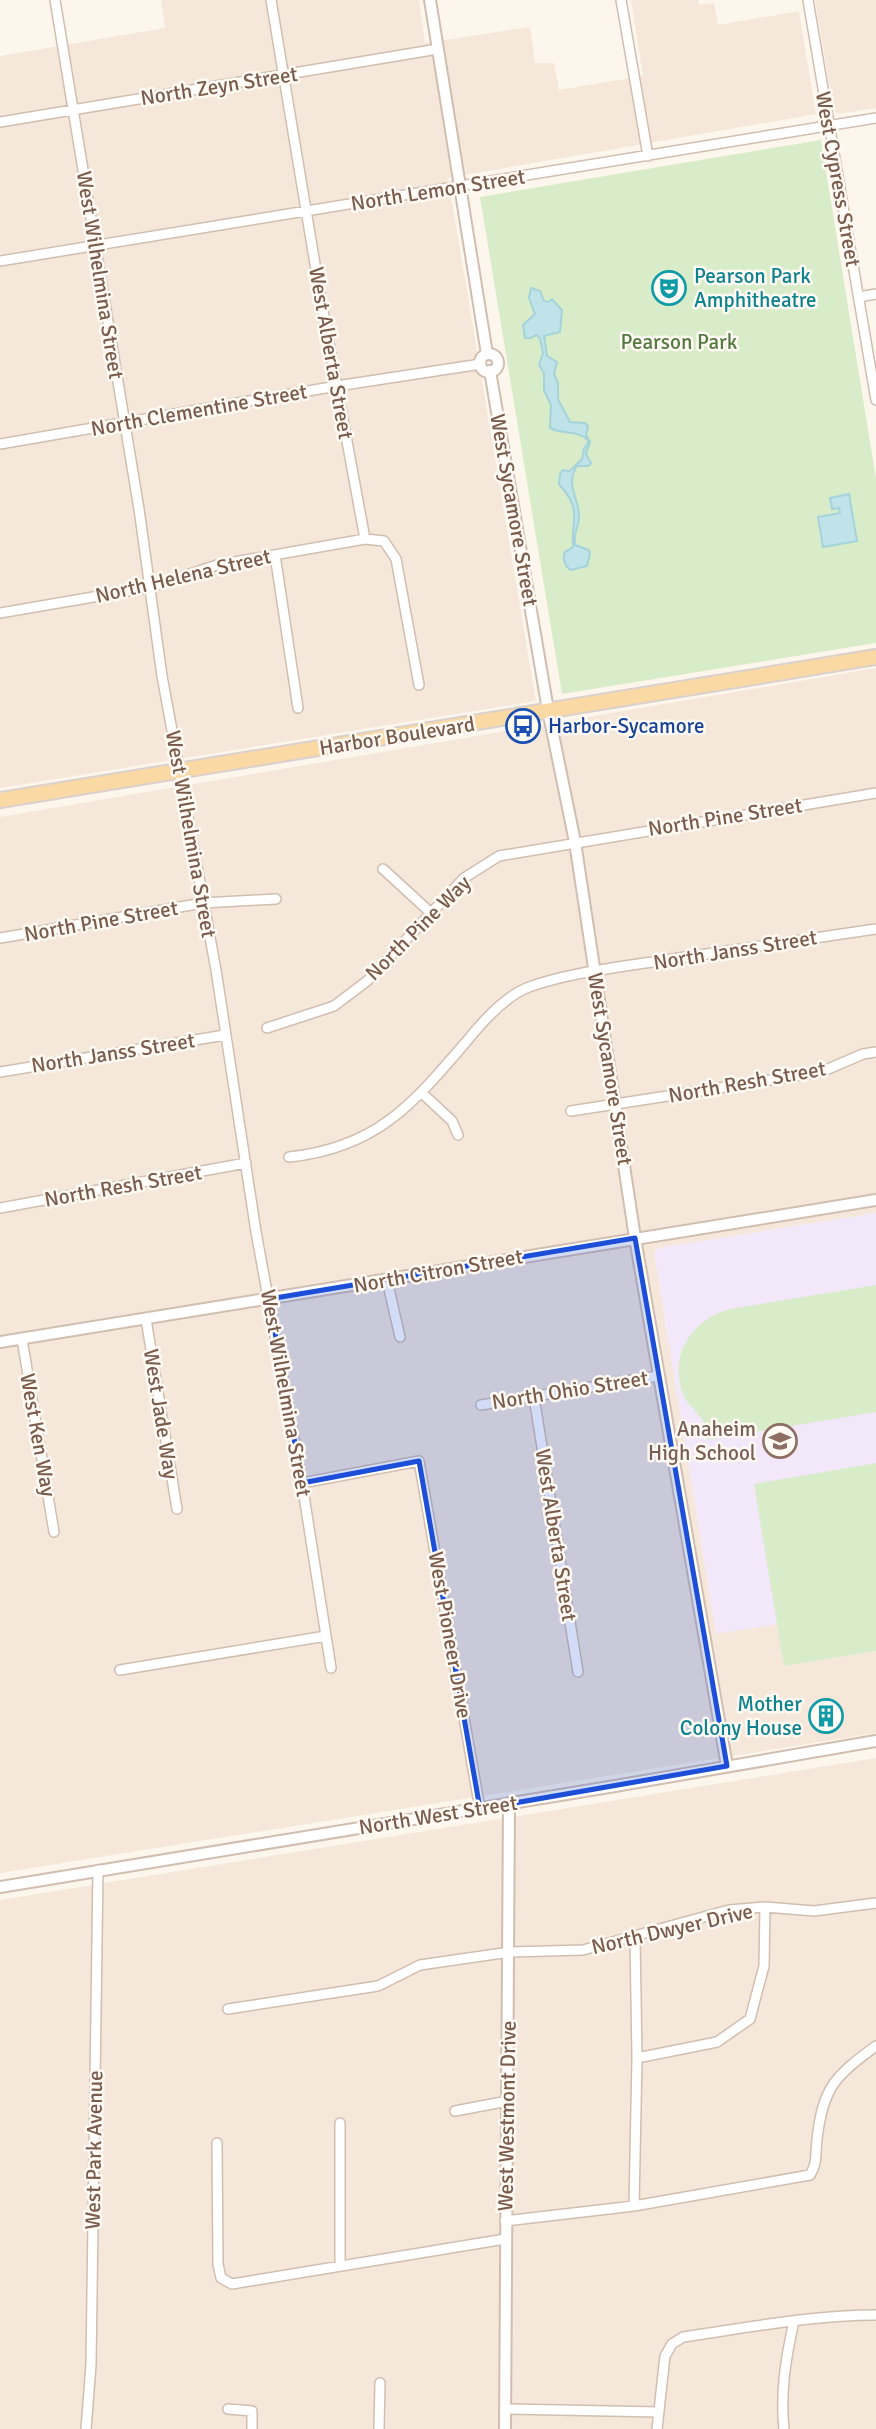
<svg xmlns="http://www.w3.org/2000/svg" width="876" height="2429" font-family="Signika,sans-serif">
<rect width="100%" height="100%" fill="#fdf6ec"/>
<path fill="#f5e8da" d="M161,0H419L425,43L530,27L535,63H554L559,90L643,76L631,0H698L699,5L714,3L718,25L799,11L816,114L448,178L536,701L0,788V56L165,28Z
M815,0H876V108L838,114L834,111Z
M876,668V1213L658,1248L654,1252L716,1633L777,1624L785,1666L876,1651V1733L0,1873V817Z
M876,1758V2429H0V1900Z"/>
<path fill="#f3e8fa" d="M876,1213V1651L784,1666L777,1624L716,1634L654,1252L658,1248Z"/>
<path fill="#d8ecc9" d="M821,140L876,479V643L562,694L480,197Z
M876,1285V1412L707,1440C706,1435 706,1428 704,1423C701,1415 689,1407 685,1398C666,1359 691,1319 730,1309Z
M876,1463V1651L784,1666L754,1484Z"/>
<path fill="#bfe3e8" stroke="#a5d3da" stroke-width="2" d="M531,288L540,291L544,301L548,302L552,299L562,310L560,332L544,336L547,356L557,362L554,374L558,383V399L570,422L585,423L588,426L586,435L590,442L586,454L591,463L588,466H577C565,484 579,499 579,516C579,528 573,531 575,545L589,550L590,554L587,566L571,570C565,567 562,558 565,552L573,547C571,515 583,512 559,484L560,474L563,470L570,471L582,459L584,449L589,441C577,429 563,435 550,428L551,405L544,390V373L539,365L543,353L540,338L536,335L531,338H525L523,325L535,314L529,298Z
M849,494L857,541L823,547L818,517L840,513L839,508L832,509L830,498Z"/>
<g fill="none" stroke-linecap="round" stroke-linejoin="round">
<g stroke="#d1beb0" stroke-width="12">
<path id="minor" d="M55,0L139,509L162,676L216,970L256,1232L302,1483L331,1668
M271,0L321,300L365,539L384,541L396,559L419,685
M621,0L648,156
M808,0L876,400
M0,122L438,49
M0,261L876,118
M859,297L876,294
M0,444L337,386L481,364
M275,555L298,708
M0,613L151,587L217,565L365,539
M383,869L431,913
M0,938L203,903L276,899
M267,1028L334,1006L367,981L464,878L499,856L876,793
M0,1072L225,1035
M422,1093L452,1121L458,1135
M571,1111L821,1072L863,1054L876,1052
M289,1157C376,1148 412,1105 466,1042C482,1022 505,996 529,987C570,972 622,967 665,960C735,950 806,939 876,929
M0,1208L246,1163
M387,1280L400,1337
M146,1319L177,1509
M22,1339L54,1532
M534,1397L578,1672
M481,1405L658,1376
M302,1483L419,1461L480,1809
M120,1670L326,1636
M228,2009L378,1986L420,1965L510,1952L583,1950L729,1910L765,1907L814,1911L876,1903
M637,2058L717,2042L750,2019L764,1966L765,1907
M455,2111L508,2101
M217,2143L218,2264L221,2278L232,2284L505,2239
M634,2206L637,2058L635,1938
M505,2221L634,2206L810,2175C818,2162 815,2154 817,2139C823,2087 835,2076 876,2046
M340,2266V2123
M228,2409L252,2411V2429
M505,2409L659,2412
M86,2429L91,2365L98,1870
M379,2429L380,2383
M657,2429L665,2356L672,2344L683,2337C747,2328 811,2315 876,2315
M784,2429C780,2392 786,2357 794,2321"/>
</g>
<g stroke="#d1beb0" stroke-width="14">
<path id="tertiary" d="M430,0L487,354
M480 363a9 9 0 1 1 18 0a9 9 0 1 1-18 0Z
M490,371L548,710L575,842L635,1238L727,1766
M0,1342L876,1200
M0,1887L609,1787L876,1741
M505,2429L509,1803"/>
</g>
<g stroke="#dad1cd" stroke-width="18">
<path id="primary" d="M0,800L876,657"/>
</g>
<use href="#minor" stroke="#fff" stroke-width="9"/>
<use href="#tertiary" stroke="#fff" stroke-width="10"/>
<use href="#primary" stroke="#fbd9a5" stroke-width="14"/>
</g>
<path fill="#1d4ed8" fill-opacity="0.2" stroke="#1d4ed8" stroke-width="5" stroke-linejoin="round" d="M635,1238L727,1766L480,1809L419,1461L302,1483L269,1299Z"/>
<defs>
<g id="theatre-ring" transform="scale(1.75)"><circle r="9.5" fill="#fffaf3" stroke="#0f9aa8" stroke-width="1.5"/><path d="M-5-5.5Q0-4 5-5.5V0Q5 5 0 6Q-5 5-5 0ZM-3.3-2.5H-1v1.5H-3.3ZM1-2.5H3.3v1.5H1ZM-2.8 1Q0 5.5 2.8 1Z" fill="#0f9aa8"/></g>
<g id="bus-ring" transform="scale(1.75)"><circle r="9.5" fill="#fffaf3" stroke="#1a4fb4" stroke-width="1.5"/><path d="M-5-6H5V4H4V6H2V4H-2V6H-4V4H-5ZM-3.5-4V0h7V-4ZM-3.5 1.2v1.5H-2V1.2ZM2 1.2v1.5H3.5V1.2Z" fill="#1a4fb4"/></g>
<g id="school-ring" transform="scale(1.75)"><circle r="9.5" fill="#fffaf3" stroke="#8d6e63" stroke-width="1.5"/><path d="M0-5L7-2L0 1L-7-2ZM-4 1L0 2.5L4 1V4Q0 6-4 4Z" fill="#8d6e63"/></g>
<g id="building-ring" transform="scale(1.75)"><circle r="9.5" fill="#fffaf3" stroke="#0f9aa8" stroke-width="1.5"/><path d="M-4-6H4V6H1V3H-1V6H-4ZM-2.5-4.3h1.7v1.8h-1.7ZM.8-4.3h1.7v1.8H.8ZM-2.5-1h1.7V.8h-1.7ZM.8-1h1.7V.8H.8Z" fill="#0f9aa8"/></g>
</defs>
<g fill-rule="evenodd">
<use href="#theatre-ring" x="669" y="288"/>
<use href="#bus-ring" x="523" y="726"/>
<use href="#school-ring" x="780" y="1441"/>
<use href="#building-ring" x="826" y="1716"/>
</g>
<g text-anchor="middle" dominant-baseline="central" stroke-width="5" stroke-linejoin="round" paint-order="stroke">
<g font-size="21" fill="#7a5c4d" stroke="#fffaf3">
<text transform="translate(219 86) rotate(-9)">North Zeyn Street</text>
<text transform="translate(838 179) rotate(80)">West Cypress Street</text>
<text transform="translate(438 190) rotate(-9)">North Lemon Street</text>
<text transform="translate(100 275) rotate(81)">West Wilhelmina Street</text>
<text transform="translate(331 353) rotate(80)">West Alberta Street</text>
<text transform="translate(199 410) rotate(-10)">North Clementine Street</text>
<text transform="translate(514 510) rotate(80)">West Sycamore Street</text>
<text transform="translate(183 576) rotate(-13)">North Helena Street</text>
<text transform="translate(397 736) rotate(-9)">Harbor Boulevard</text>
<text transform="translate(725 817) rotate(-9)">North Pine Street</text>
<text transform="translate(191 834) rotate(80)">West Wilhelmina Street</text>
<text transform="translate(101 921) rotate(-10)">North Pine Street</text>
<text transform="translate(418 928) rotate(-45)">North Pine Way</text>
<text transform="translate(735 950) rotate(-9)">North Janss Street</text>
<text transform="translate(113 1053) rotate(-9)">North Janss Street</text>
<text transform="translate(610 1069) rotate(81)">West Sycamore Street</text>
<text transform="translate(747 1082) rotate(-10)">North Resh Street</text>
<text transform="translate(123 1186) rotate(-10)">North Resh Street</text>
<text transform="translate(438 1271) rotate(-10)">North Citron Street</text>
<text transform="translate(570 1390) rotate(-9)">North Ohio Street</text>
<text transform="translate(286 1393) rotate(80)">West Wilhelmina Street</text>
<text transform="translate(161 1414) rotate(81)">West Jade Way</text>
<text transform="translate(38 1435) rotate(80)">West Ken Way</text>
<text transform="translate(556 1535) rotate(81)">West Alberta Street</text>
<text transform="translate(450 1635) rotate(80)">West Pioneer Drive</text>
<text transform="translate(438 1815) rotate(-9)">North West Street</text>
<text transform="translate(672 1929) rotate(-13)">North Dwyer Drive</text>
<text transform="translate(507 2116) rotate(-89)">West Westmont Drive</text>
<text transform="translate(94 2150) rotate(-89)">West Park Avenue</text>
</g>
<g font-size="21" fill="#0d838f" stroke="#fffaf3" text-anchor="start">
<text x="694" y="276">Pearson Park<tspan x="694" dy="24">Amphitheatre</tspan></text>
<text x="802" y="1704" text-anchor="end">Mother<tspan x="802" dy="24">Colony House</tspan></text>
</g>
<g font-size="21" fill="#537a41" stroke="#fffaf3">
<text x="679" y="342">Pearson Park</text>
</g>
<g font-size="21" fill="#164399" stroke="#fffaf3" text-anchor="start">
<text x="548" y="726">Harbor-Sycamore</text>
</g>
<g font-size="21" fill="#785e54" stroke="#fffaf3" text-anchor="end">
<text x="756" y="1429">Anaheim<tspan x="756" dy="24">High School</tspan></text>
</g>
</g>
</svg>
